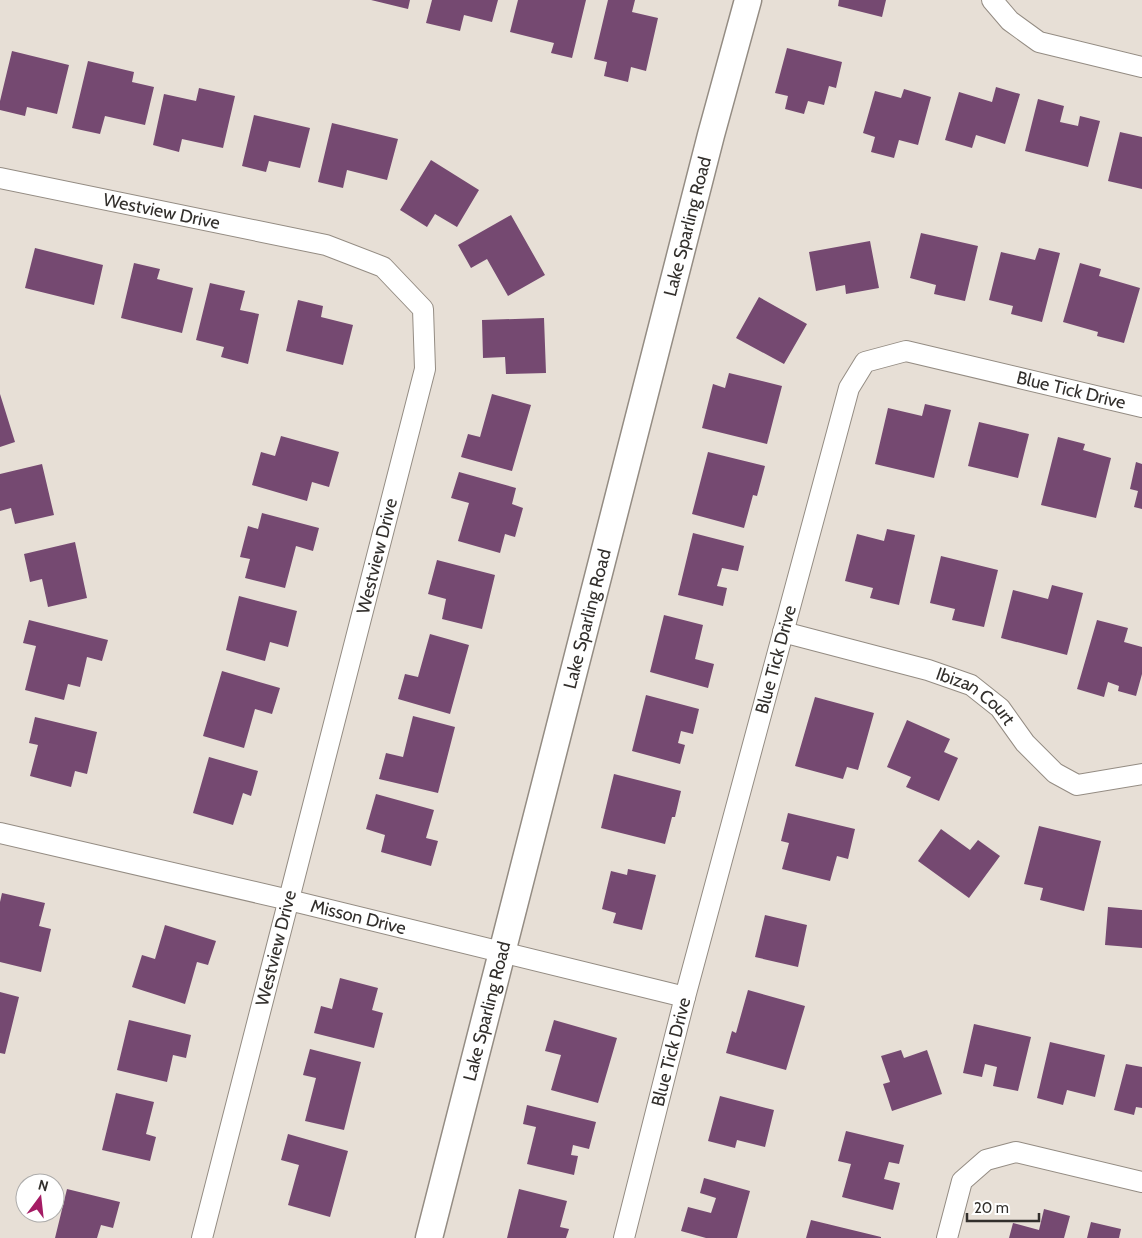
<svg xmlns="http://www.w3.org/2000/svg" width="1142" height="1238" font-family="Cabin,sans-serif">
<rect width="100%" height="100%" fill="#e7dfd6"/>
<path fill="#754971" d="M371,0H410L408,9Z
M432,0H498L492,22L464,15L460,31L426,23Z
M518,0H586L572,58L551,53L554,43L510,32Z
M608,0H635L632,12L658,18L646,71L631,67L628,82L604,76L607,62L594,59Z
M839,0H886L882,17L838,6Z
M787,48L842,62L836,88L829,86L824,105L808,101L804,114L785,109L788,96L775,93Z
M12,51L69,65L57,114L27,107L25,116L0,110V101Z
M88,61L134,72L132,82L154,87L145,125L105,116L100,134L72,128Z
M996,87L1020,94L1005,144L976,135L972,148L945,140L959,92L992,102Z
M199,88L235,96L223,148L182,139L179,152L153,145L164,94L196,101Z
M904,89L931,97L918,145L899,140L894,158L871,152L875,137L863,133L875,91L901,98Z
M1038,99L1064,106L1060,122L1078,126L1080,116L1100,121L1088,167L1025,151Z
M254,115L310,128L300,168L269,161L266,172L242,166Z
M332,123L398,139L387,180L347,170L343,188L318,182Z
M1120,132L1142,137V189L1108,181Z
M431,160L479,190L457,227L435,214L427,227L400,210Z
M511,215L545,275L508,296L487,259L471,268L458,245Z
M921,233L978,246L965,301L934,294L936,285L910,278Z
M870,241L879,288L846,294L845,285L816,291L809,252Z
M35,248L103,265L94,305L25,288Z
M1039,248L1060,253L1042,322L1011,314L1013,306L989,300L1001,252L1035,260Z
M134,263L160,269L157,279L193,288L182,333L121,318Z
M1080,263L1101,269L1099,276L1140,288L1124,343L1097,336L1098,332L1063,322Z
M210,283L245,291L240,310L259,314L248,364L221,357L224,347L196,340Z
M759,297L807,324L784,364L736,338Z
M298,300L323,306L321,317L353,325L343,365L286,351Z
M544,318L546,373L506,374L505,357L483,358L482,320Z
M729,373L782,386L767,444L702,428L713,384L725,388Z
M0,394L15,442L0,447Z
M492,394L531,405L512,471L461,457L468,434L480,437Z
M925,404L951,410L934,478L875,464L888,408L922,416Z
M979,422L1029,434L1018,478L968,466Z
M281,436L339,452L329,487L312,482L307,501L252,485L261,452L275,456Z
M1058,437L1085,444L1083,450L1111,458L1096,518L1041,505Z
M708,452L765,466L757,496L753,495L744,528L692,514Z
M1136,462L1142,464V509L1134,507L1138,491L1130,489Z
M42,464L54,515L15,524L11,508L0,511V474Z
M459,472L516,488L512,504L523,508L515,537L505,534L500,553L458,541L469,503L451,498Z
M262,513L319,528L313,551L296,546L285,588L245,578L250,559L240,557L248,526L258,529Z
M887,529L915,535L899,605L870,598L873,588L845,581L857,534L884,541Z
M693,533L744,546L738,571L722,568L717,586L727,588L723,606L678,595Z
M75,542L87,598L48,607L42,579L30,582L24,554Z
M941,556L998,570L984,627L952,620L955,609L930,603Z
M437,560L495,575L482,629L442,619L446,599L428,594Z
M1052,585L1083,593L1067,655L1001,638L1013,590L1048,599Z
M239,596L297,611L288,647L270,642L265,661L226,650Z
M664,615L703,625L695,659L714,664L708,688L650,672Z
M29,620L108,640L102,661L87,657L80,687L68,684L64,700L25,690L36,646L23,643Z
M1097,620L1128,628L1124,642L1142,647V674L1136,696L1118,691L1119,686L1108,682L1104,697L1077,689Z
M430,634L469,645L450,714L398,699L405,674L418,677Z
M222,671L280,688L272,714L255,709L244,748L203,736Z
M646,695L699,709L693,734L681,731L678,743L685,745L680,764L632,751Z
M815,697L874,713L858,770L847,767L843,779L795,766Z
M413,716L455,727L438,793L379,779L386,753L403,757Z
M35,717L97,732L87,774L75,771L71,787L30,776L38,745L29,743Z
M907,720L950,739L944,752L958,758L939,801L906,787L911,777L887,767Z
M209,757L258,771L251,796L243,793L233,825L193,813Z
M614,774L681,791L675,817H672L665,844L601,828Z
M376,794L434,810L426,838L438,841L431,866L381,852L385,835L366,829Z
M788,813L855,829L848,859L837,856L830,881L782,869L789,843L781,841Z
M1039,826L1101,841L1084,911L1040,900L1043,888L1024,884Z
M941,829L970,850L978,840L1000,856L969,898L918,861Z
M628,869L656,875L642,930L613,923L616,913L602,909L611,871L627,875Z
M2,893L45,903L39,926L51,929L41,972L0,962V902Z
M1108,907L1142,910V948L1105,945Z
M765,915L807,925L798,967L755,957Z
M165,925L216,941L208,965L197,962L185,1004L132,987L142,955L155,959Z
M340,978L378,988L372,1010L383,1013L374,1048L314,1033L321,1006L332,1009Z
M748,990L805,1006L786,1070L726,1053L732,1031L736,1033Z
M0,992L19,997L5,1054L0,1053Z
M129,1020L191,1035L186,1058L173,1055L167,1082L117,1070Z
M554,1020L617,1038L598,1103L551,1090L561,1055L545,1051Z
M974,1024L1031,1037L1018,1091L993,1086L997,1067L985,1064L982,1077L963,1073Z
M1050,1042L1105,1055L1095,1097L1067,1090L1063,1105L1037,1098Z
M310,1049L361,1062L344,1130L305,1121L316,1078L303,1075Z
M901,1050L904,1058L927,1050L942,1094L892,1111L883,1084L890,1082L881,1056Z
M1126,1064L1142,1067V1108L1136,1107L1134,1115L1114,1110Z
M116,1093L154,1102L146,1134L156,1137L150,1161L102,1150Z
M720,1096L774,1110L765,1147L737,1140L735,1148L708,1141Z
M527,1105L596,1122L589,1149L573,1145L571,1155L578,1156L574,1175L527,1164L536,1127L523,1124Z
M846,1131L904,1145L899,1164L889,1162L884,1179L900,1183L893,1210L842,1197L851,1164L838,1161Z
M288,1134L348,1151L330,1217L288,1205L299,1165L281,1160Z
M704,1178L750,1191L737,1238H706L681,1231L688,1207L711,1213L716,1198L700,1193Z
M67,1189L120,1202L113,1228L101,1225L97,1238H55Z
M519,1189L567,1201L560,1227L569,1229L566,1238H507Z
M1044,1209L1070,1216L1064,1238H1009L1013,1223L1039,1230Z
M811,1220L881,1237V1238H806Z
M1091,1222L1121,1229L1119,1238H1087Z"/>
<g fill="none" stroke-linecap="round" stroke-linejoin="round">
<g stroke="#948c83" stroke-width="22">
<g id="minor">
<path d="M992,0L1010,21L1039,42L1142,67"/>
<path id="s1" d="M0,178L326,245L383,267L423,309L425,369L202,1238"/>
<path id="s2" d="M783,632L928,670L971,685L1000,708L1025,743L1055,773L1077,785L1142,774"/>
<path id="s3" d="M0,833L289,900L685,997"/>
<path id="s4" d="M624,1238L685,997L849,388L865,362L906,351L1142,407"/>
<path d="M947,1238L962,1181L986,1160L1016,1152L1142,1182"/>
</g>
</g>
<g stroke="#948c83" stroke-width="29">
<g id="tertiary">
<path id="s5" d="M429,1238L711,135L748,0"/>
</g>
</g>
<use href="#minor" stroke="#fff" stroke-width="20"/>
<use href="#tertiary" stroke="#fff" stroke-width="26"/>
</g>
<g text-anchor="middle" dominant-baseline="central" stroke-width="5" stroke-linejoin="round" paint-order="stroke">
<g font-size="18" fill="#322f2c" stroke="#fff">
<text stroke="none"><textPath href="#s1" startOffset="165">Westview Drive</textPath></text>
<text stroke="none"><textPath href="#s5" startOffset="1044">Lake Sparling Road</textPath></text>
<text stroke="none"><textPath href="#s4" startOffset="1122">Blue Tick Drive</textPath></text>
<text transform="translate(377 556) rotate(-76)">Westview Drive</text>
<text stroke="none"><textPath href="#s5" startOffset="639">Lake Sparling Road</textPath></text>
<text stroke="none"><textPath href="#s4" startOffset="598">Blue Tick Drive</textPath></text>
<text stroke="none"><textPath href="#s2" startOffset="205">Ibizan Court</textPath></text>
<text stroke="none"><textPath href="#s3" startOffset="368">Misson Drive</textPath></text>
<text transform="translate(276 948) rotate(-76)">Westview Drive</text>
<text stroke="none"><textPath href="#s5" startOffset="234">Lake Sparling Road</textPath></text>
<text stroke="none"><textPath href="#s4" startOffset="192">Blue Tick Drive</textPath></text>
</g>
</g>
<g transform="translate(40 1198) rotate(15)"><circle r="24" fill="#ffffff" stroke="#adacab"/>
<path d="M0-4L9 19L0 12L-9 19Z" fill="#a41b64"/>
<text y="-8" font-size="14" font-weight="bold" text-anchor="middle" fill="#322f2c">N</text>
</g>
<path d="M967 1213v8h72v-8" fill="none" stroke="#322f2c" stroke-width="2.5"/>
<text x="974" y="1213" font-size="15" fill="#322f2c" stroke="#ffffff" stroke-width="4" paint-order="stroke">20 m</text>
</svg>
